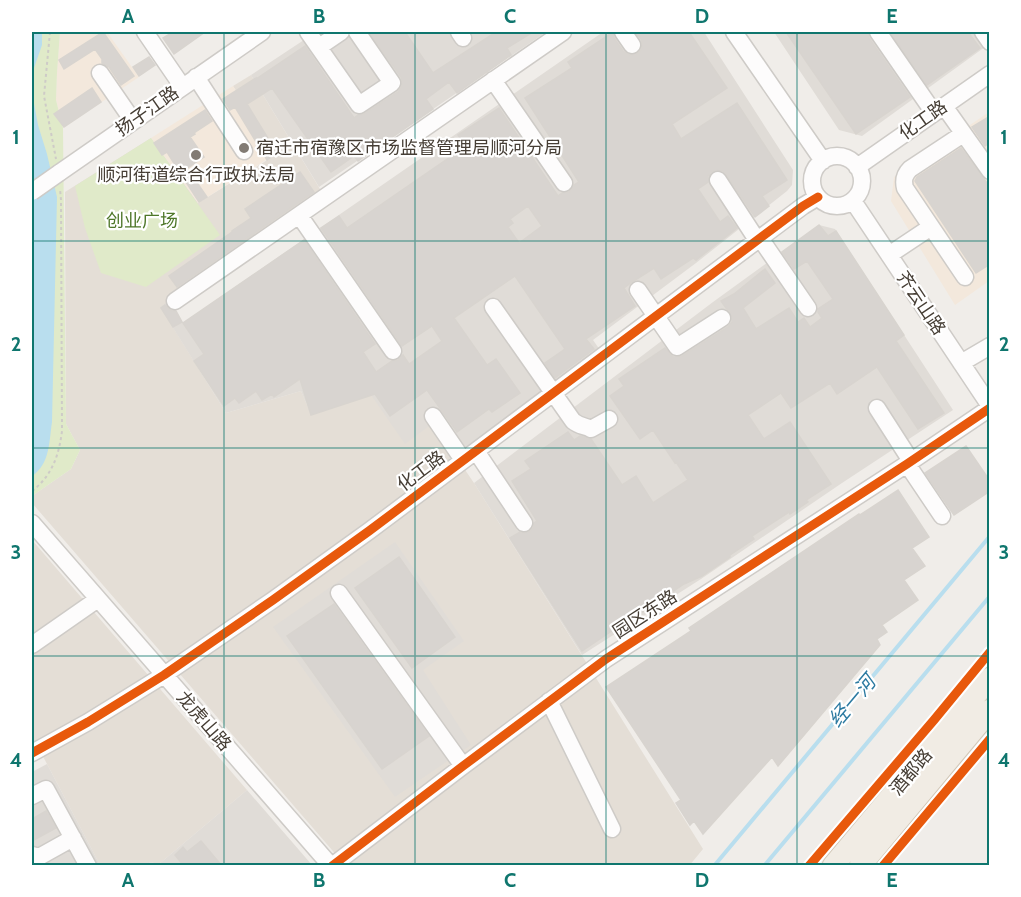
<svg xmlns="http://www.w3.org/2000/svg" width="1021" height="897" font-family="Cabin,'Noto Sans SC',sans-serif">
<rect width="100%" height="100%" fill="#f0ede9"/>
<path fill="#e4ded6" d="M251,75L323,194L161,308L226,413L301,391L311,414L371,395L433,423L474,483L703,849L689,866L345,865L32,503V496L71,469L80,450L66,424L65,192L151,138L198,203L277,154L233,86Z
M32,540L247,790L159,864L149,862L142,865H100L36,743L32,744Z"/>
<path fill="#f3e8dc" d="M60,32H107L139,77L63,128L56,100L57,73Z
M233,86L245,105L247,104L277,153L198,203L151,138Z
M989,112V281L955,305L891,201L894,177Z"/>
<path fill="#e0dcd7" d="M316,32H546L319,187L251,75Z
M603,32H704L793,170L792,185L787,191L696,263L593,340L600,350L457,457L433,423L405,444L371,395L311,415L301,391L226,413L160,307L169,301L183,323Z
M774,32H989V44L862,136L839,130Z
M819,225L835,229L953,410L842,483L701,579L582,655L474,483L713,302Z
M395,542L464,641L423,670L471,745L395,797L273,627Z
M47,764L100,865H32V772Z
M247,790L312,865L142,866L148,862L159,864Z"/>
<path fill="#e0eac9" d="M32,32H60L57,73L56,100L63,128L66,424L80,450L71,469L32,496Z
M151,138L220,235L146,287L101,273L85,228L75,186Z"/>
<path fill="#b9deee" d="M32,32H42V45L34,68L33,98L38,125L47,154L57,197L52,422C49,442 50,464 32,476Z"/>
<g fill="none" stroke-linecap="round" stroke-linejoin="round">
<path stroke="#b9deee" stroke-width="4" d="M714,866L990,536
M764,866L990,596"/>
</g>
<path fill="#d8d4d0" stroke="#d8d4cf" stroke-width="1.5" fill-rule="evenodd" d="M103,32L134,76L121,85L109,67L102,63V59L95,49L64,69L59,60Z
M173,32H205L174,54L163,38Z
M369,32H405L433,73L496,32H533L507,48L511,55L457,93L449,82L426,99L433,109L358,161L354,156L331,172L272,88L247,104L277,153L267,160L235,107L230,110L223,99L256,78V79L305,46L354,118L358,115L364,114L398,92L401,88L402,83L401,77Z
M613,32L614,38L623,51L627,54L632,55L638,53L641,50L642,45L641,39L635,32H689L727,88L672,124L681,139L737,103L787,180L762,196L769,206L755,217L726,174L723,171L718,170L712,172L708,176V182L698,189L720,222L728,216L737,228L696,260L693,258L661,279L654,268L632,282L624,288L635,306L586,339L594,349L555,378L545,363L565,349L515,276L454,318L487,365L496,359L520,393L492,412L489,409L457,432L427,390L390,416L375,394L311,415L300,379L274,397L272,394L262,400L256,391L239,403L235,398L224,406L194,361L204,354L183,323L304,240L375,344L363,352L376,372L392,361L398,360L403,355L409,364L442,341L432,326L402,346L321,228L339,216L347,228L466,146L458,135L499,108L558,196L562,193L569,192L574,185L579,182L525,98L572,68L568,62ZM528,206L542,226L519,243L508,227L513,223L510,219Z
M786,32H868L869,38L910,97L856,134Z
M890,32H968L980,48L927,85Z
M149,57L155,65L139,76L133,67Z
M92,88L101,102L64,127L54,114Z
M205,110L212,121L194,133L195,134L190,137L204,157L180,173L167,152L162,155L154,143Z
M990,116V142L985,146L972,127Z
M961,148L990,187V264L976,273L915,181L917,177Z
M300,172L314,192L177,287L169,276L232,232V231L251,218L245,209Z
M191,174L207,197L199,202L184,179Z
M819,225L828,236L836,231L904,335L896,341L944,413L918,429L877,367L837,394L830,383L791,408L781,393L748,415L764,439L790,422L831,484L806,500L808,502L790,514L789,512L752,536L754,539L730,555V557L702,576L684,584L631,620V618L582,651L510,538L520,532L524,533L529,532L533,528L534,523L537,521L512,481L531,469L525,461L568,432L574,440L580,436L591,439L622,485L636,476L653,503L688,480L676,462L675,463L653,430L640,439L610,396L624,386L619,379L665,348L673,357H678L682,356L728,327L732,322V317L730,312L726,308L721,301L734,294L765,269L775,283L743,308L756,329L789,308L798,322L804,318L810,327L822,318L818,312V309L833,299L807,261L794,269L782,252Z
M165,305L170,310L176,311L182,322L173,327L161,308Z
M966,446L990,481V491L954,515L925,473Z
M898,490L929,537L912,548L925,566L904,580L918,600L882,625L887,632L877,639L880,645L778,766L772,757L703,834L694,821L690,825L676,803L681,800L606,687L691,631L689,628L859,514L860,515Z
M399,557L455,637L412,668L355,588Z
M334,604L429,736L382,769L287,636Z
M46,811L56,828L32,841V819Z
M201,841L222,866H184L175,855L183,847L187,852Z"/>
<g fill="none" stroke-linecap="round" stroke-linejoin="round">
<g stroke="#cecbc7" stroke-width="19">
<path id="minor" d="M145,32L182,86
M308,32L359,105L392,83L357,32
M459,32L463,38
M623,32L632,45
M734,32L823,161
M878,32L934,113
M983,32L990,42
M319,47L341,32
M100,73L133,121
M196,77L244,151
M493,80L564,183
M944,106L990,171
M963,134L910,169C904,175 903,180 905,188L965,277
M812 181a25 25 0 1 1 50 0a25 25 0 1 1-50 0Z
M857,167L990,74
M59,173L262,32
M718,180L757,240
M853,201L990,406
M299,215L393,351
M760,238L808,308
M889,255L931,227
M638,290L677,347L722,318
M175,301L563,32
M493,307L573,421C579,426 585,426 591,429L609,419
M961,363L990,346
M877,408L911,461
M433,416L463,460
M476,451L524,523
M907,464L942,516
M32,523L331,866
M339,593L463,766
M32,645L98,599
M549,701L612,829
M32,753L88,722L164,675L273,600L369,531L803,206L818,197
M32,796L46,789L88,866
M32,855L39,857L73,838
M332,866L463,766L606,659L907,464L990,408"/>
</g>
<g stroke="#d2c7b6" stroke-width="23">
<path id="major" d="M833,866L990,678
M860,866L990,710"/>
</g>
<path stroke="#cecbc7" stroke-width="2" stroke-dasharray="3 3" stroke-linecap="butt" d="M50,32L44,96L56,159
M32,491C52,476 59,455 62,431L61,200L60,189"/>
<use href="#minor" stroke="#fdfcfc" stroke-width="16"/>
<use href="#major" stroke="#f1ece4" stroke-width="21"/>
<g stroke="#cecbc7" stroke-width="19" stroke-linecap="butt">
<path id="minor-bridge" d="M32,192L59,173"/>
</g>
<use href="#minor-bridge" stroke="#fdfcfc" stroke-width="16"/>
<g stroke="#fff" stroke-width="13">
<path id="cycleway" d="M32,753L88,722L164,675L273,600L369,531L803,206L818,197
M332,866L463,766L606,659L907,464L990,408
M809,866L934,720L990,652
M883,866L990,739"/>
</g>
<use href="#cycleway" stroke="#e8590c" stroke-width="9"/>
</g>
<path fill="none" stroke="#0f766e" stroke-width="1.5" stroke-opacity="0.55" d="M224,32V866M415,32V866M606,32V866M797,32V866M32,241H990M32,448H990M32,656H990"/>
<g fill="#827b74" stroke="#fff" stroke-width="2">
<circle cx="244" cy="148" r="6"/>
<circle cx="196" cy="155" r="6"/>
</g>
<g text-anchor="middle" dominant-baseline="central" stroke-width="4.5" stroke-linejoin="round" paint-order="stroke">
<g font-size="18" fill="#463e35" stroke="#fff">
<text transform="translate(147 111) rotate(-35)">扬子江路</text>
<text transform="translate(923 120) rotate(-35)">化工路</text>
<text transform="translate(921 303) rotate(56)">齐云山路</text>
<text transform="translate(421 471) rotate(-37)">化工路</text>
<text transform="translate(645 614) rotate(-33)">园区东路</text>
<text transform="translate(204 721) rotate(49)">龙虎山路</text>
<text transform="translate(911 772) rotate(-50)">酒都路</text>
</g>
<g font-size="18" fill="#463e35" stroke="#fff" text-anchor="start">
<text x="256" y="148">宿迁市宿豫区市场监督管理局顺河分局</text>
<text x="196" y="175" text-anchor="middle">顺河街道综合行政执法局</text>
</g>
<g font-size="18" fill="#4e7729" stroke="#fff">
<text x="142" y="221">创业广场</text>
</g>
<g font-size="20" font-style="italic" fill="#2c7aa1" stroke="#fff">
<text transform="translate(852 701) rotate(-50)">经一河</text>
</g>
</g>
<rect width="1021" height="897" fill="none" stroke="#ffffff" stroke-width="66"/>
<rect x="33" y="33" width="955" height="831" fill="none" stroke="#0f766e" stroke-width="2"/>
<g font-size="20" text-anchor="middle" font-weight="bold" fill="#0f766e">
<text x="128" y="23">A</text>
<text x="319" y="23">B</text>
<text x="510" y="23">C</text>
<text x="702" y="23">D</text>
<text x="892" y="23">E</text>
<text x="16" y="144">1</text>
<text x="1004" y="144">1</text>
<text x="16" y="351">2</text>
<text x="1004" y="351">2</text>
<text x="16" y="559">3</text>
<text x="1004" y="559">3</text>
<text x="16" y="767">4</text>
<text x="1004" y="767">4</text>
<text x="128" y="887">A</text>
<text x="319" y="887">B</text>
<text x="510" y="887">C</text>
<text x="702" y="887">D</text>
<text x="892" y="887">E</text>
</g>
</svg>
